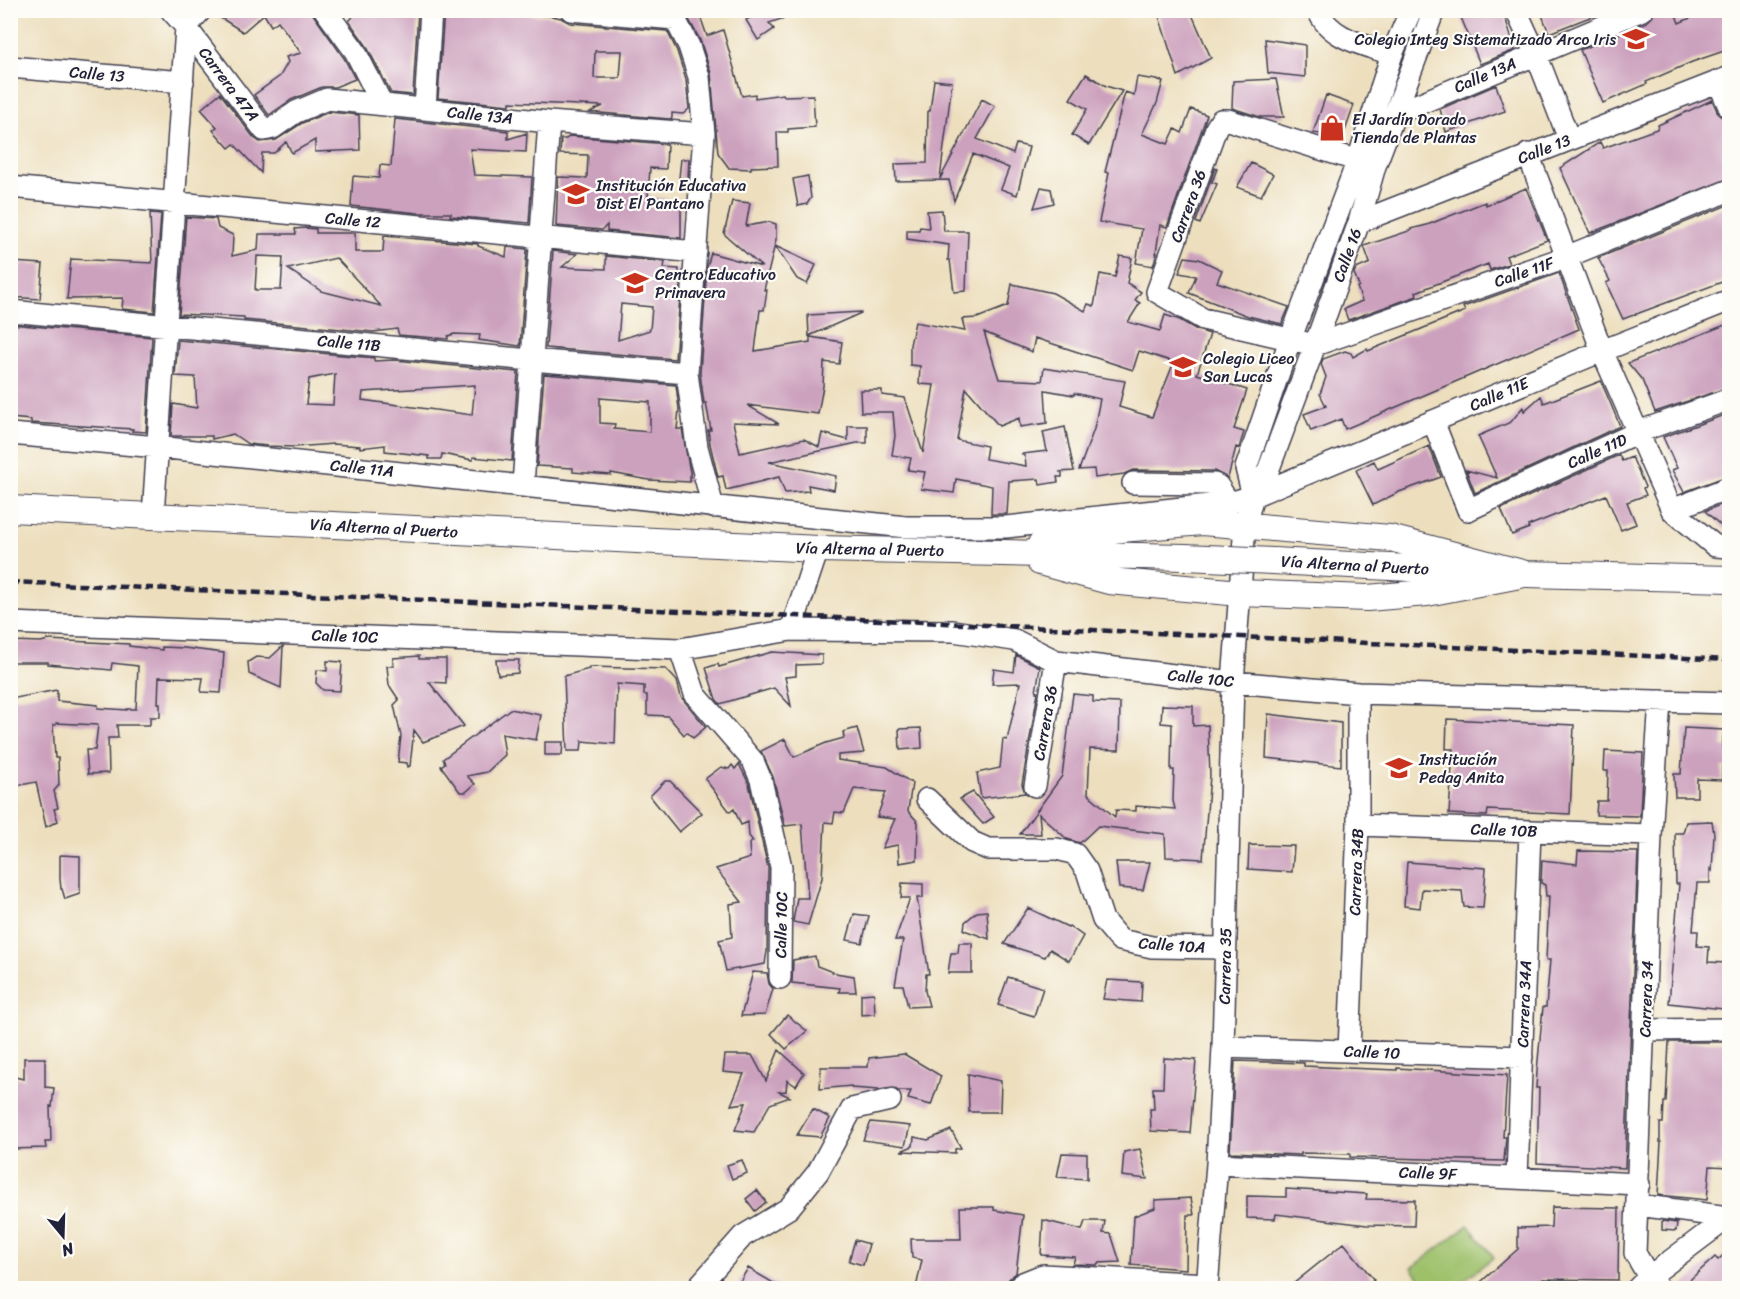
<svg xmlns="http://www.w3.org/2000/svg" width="1740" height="1299" font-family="Sriracha,sans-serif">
<rect width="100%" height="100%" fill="#fdfcf7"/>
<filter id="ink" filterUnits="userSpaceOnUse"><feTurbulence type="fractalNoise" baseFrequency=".0167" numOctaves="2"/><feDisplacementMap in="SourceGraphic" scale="12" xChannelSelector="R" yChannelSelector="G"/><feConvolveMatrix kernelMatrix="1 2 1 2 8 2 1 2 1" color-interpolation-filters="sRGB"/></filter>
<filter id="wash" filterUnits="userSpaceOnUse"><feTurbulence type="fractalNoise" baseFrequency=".008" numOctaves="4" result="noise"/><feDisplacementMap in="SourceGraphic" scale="24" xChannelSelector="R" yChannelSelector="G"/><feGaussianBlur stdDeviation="1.35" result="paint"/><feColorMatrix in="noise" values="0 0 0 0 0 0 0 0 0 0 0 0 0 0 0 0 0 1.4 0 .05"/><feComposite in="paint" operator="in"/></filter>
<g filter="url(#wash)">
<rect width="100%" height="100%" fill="#eddfbe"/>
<path fill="#9dc069" stroke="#607152" stroke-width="1.5" d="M1468,1225L1494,1257L1454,1288H1427L1412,1268Z"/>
<g id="blocks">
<path fill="#cca1be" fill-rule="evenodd" d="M213,10H310L344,58L355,79L335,87H322L291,100L269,115L254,95L280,76L288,62L286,57L301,53L278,21L271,26L264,14L243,32L213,13Z
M359,10H418L413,95L391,93L366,45L349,21Z
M444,10L552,16L561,18L570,23L667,31L677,51L686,80L689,109L683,114L672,113V118L669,119L590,112L603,106L510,102V105L438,98ZM595,51H622L620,78H594Z
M684,10H698L707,36L723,30L742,96L755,94V98L783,94L784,96L813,95L815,127L788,129V132H777L778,166L751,167V169L729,168L718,153L711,73L700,40Z
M749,10H798L799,13L769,23L774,29L758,40L746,20L752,17Z
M1157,10H1190L1211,58L1178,76Z
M1458,10H1503L1515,50L1480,64Z
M1540,10H1608L1549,33Z
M1655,10H1674L1679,23L1709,10H1730V49L1692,62L1646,82L1647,84L1603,103L1580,50L1647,22L1652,17Z
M1265,39L1305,45V77L1268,73Z
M1086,74L1106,86L1122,91L1089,145L1072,135L1087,109L1070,99Z
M1137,77L1163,81L1157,103L1142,134L1168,144L1175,129L1182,133L1191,109L1207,115L1167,227L1160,225L1156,253H1157L1153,266L1136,263L1142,229L1099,222L1109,173L1105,172L1125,92L1134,95Z
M1276,79L1284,117H1260L1232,108L1233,81Z
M934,80L952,82L940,179L982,99L995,106L977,139L1013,154L1016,144L1029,147L1017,195L1001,189L1009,168L973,154L954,201L949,180L896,181L895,164L927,163L928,111H930Z
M1496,85L1505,111L1446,132L1440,109Z
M220,93L254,138L260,142L276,140L302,123L329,112L359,115L360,150L315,152V140L292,153L286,142L274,153H262L261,173L234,144L229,148L213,130L217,127L201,109Z
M1326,95L1354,105L1343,137L1313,133Z
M1712,100L1719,115L1728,121L1730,126V178L1590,233L1560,168L1600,142L1603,148L1657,129L1658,125Z
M395,119L508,131V139L527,133L526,152L470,149L474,175L532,177L529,223L450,216L451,213H418L351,206L353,176L379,178L380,165L391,166Z
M570,136L667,144L666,169L650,168L648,196L686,202L681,208V238L607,231V225L602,230L556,226L558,177L587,178L588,155L560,154L561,139H566Z
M681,159H689L688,178H679Z
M1251,163L1273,174L1261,196L1237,187Z
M1215,168L1217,169L1212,182L1217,184L1200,224L1196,222Z
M808,176L811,198L807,204L798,206L793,179Z
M1041,187L1051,189L1054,203L1034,208Z
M1526,188L1547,240L1506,256L1509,264L1490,270L1488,264L1416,292L1417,296L1348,320L1344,309L1362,301L1357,287L1359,286L1354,273L1356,269L1370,263L1364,246L1412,230L1411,229L1427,225L1485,202L1486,205Z
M732,201L750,203L746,226L770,222L776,224V240L764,290H767L764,310H760L755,351L810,342V337L842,342L839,364L824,362L823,386L818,414L747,405L779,424L733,422L740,453L804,439L819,447L822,433L848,440V426H867V443H857L769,462L836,476L834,490L808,485L809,491L785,493L779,477L726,490L723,476L718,477L710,444L708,430H711L706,403H704L700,373L707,267L711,253L762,267L724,234Z
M1730,204V279L1623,319L1606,283L1610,281L1598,258Z
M942,210L944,231H968L966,291L954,292L950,260H948L949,245L907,239V230H919L920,227L929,228L927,211Z
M150,213L161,214L154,312L122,309L123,298L67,299L71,259L152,263Z
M186,217L216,219L218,228L233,235L232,256L258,250L259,234H296L295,229L306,228L316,229V233H355V252H383L384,236L478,244V246L506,257L507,247L527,249L520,346L479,340L480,335L454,334L448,336V339L399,335L397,329L373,332L244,320V317L179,314ZM257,256L283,257L281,290H255ZM336,258L381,306L321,291L288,269Z
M775,246L816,265L807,284L797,279Z
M553,251L577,254L562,267L606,269V256L665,262L664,268L679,269L678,283L681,284L675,359L546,348ZM621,304L652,307L650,330L618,340Z
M1120,256L1132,258L1127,283L1141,292L1135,300L1140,303L1128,322L1160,331L1165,315L1180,320L1197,330L1210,334L1197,374L1247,390L1234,429L1244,432L1239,448L1236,447L1228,478L1214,471L1133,470L1124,474L1095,478L1094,469L1079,470L1094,429L1100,399L1074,393V395L1045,390L1047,423L1020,427L1019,418L999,426L966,388L957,440L987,446L985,459L1026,466L1025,457L1022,454L1047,451L1043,432L1065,427L1074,471L1059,472H1062V477H1057L1058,482L1040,485L1039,479L1009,481L1007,514H991L992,486L956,479L954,493L921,489L925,472L908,470L911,458L892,455L895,436L893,412H861L860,390H882V395L905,398L923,453L934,385L919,384L920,366L910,365V345L915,322L965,331L962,319L977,318L1008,306L1012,284L1053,293L1085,311L1088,304L1094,306L1100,274L1115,277ZM984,332L1032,352L1035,338L1133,370L1139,351L1174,362L1152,417L1119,407L1125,381L1044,368L1042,381L999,379Z
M1185,257L1199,259L1222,270L1217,282L1289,307L1282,324L1248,316L1189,293L1196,276L1179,273Z
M12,262L43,264L40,299L10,297Z
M1559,273L1579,329L1345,429L1341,419L1311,431L1304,414L1326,406L1320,394L1326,377L1321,364L1323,359L1345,351L1351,353L1353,357L1367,349L1368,351L1465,311L1463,307Z
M861,312V313L809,336L808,315Z
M1730,323V387L1655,412L1642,380L1628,363Z
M10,324L152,337L146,432L132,431L133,429L31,423V420L10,418Z
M178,340L374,358V361L395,360L518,372L512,461L473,457V460L442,454L441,459H429V456L385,451V445L360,448V446L333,444L295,447L268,446L248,444L233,434L212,439V436H171L173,404L197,408L195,377L175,376ZM335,374L333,405L306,404L309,379ZM475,385L472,415L362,400L363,392Z
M544,374L676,385L679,409L677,429H682L690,472V482L649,480L611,473V475L573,472V468L537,466ZM600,398L650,402V432L614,429L615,424L600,423Z
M1601,381L1620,426L1475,493L1466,470L1497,478L1478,436L1511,422L1523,407L1524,411L1541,396L1544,403Z
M1730,413V475L1684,492L1672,470L1677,468L1663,437Z
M1429,446L1441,477L1399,492L1373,505L1356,470L1374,461L1378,469Z
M1619,455L1622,461L1632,457L1645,487L1643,488L1646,495L1627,502L1636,524L1621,530L1606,495L1528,526L1529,528L1512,535L1501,509Z
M1730,501V534L1705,511Z
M48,640L129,644V646L162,650V647L184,648L224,653L221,693L201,692L203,678L159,677L158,703H160V717H150V725H117L118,738H108L109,773L88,774L86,750H95L98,725L56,723V725H53L55,758H58L59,785L54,791L58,808L54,809L58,821L46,827L36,782L10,787V699L57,690V701L98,705V708L127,710V709H136L138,666L112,663L111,670L48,664V662H11V641L41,642Z
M283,646L281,688L249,674L248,662L256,657L270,658Z
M772,652L822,655V664L796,665V676L785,677L791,706L774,688L720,704L716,699L706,668L718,664L719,667Z
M1016,655L1040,667L1036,692H1038L1022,784L1025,793L981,798L977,773L1000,768L1003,739L1007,740L1020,683L992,684L994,669L1014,672Z
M419,656V659H446V683L429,682L464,726L423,742L414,730L410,766L408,767L407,763L398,762L401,736L394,705L399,700L389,685L387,666H394L393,658Z
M496,660H519L518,673L498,675Z
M327,661L342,662L340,691L323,690L316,683L317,670L327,671Z
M589,667L666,669L677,681L681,697L706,727L693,738L687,732L684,735L668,716L647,715V695H644V686L617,684L615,744L582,741L581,751H567L564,676L589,669Z
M1073,694L1093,696V702L1120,703L1119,750L1090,749L1088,794L1115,817L1116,810L1136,811V806L1175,809L1173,801L1174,770H1171L1172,724L1161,723L1162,705L1193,706V726L1208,725L1210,776L1203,859L1166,857L1165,834L1098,826L1080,843L1067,839L1039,814L1041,834H1020L1062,776Z
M510,709L541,715L536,740L502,734L505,755L487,772L467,776L475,784L466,792H460L441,766L445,763L443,759Z
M1268,714L1341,723V766L1266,758Z
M1447,719L1574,725L1570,814L1488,810L1487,816L1449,814L1453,749H1446Z
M857,728L864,753L838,755V760L887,767L912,783L908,811L918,822L917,860L899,863L898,845L882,848L895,819L877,817L886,792L854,789L844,813L835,812L833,823L825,822L822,878L808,925L793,922L797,898H808L802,824L785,826L773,777L761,751L785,739L794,757L826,743L844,738L843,732Z
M921,728L922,748L900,750L899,729Z
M1684,728L1724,730L1722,747H1730V767H1722V780L1697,779V797H1675L1674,774H1681Z
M545,742H563L562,755H545Z
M1605,751L1643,753L1640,816L1596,815L1597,801H1607L1608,771H1604Z
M739,764L749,784L768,868L767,951L765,964L726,971L719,940L732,937L730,904L742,902L716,869L750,858L749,844L753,841L749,836L748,822L741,825L734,809L730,812L705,779L721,767L729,769L732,765L735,769Z
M665,781H670L702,813L679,832L650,796Z
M973,792L994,817L983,824L960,799Z
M1712,821L1714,834L1712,871L1710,869V883H1697L1693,931H1698L1697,946L1709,947L1708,962L1726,963L1723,1009L1669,1003L1679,884H1676L1675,833H1683L1686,822Z
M1249,845L1294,846L1292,872L1248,869Z
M1578,851L1638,852L1625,1168L1537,1163L1539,1088H1536L1537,1071L1543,1007H1546L1550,960H1546L1549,896H1546L1545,885L1541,883L1542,860L1577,864Z
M60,855L80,856V894L65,899L62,889H61L60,879Z
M1116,862H1150L1143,890L1119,888Z
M1407,862L1486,868L1483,908L1464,907L1462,891L1422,889L1420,908L1404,906Z
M902,883L923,884V898H917L929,974H926L925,991L929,1006L908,1007L903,985H895L903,940H895L910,898H901Z
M1028,908L1068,927L1069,926L1083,936L1069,961L1050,949L1045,957L1004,944Z
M987,911L989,939L964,930L965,922L977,912Z
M854,914L869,916L862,943L847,940Z
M959,943H972V973H948L951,953H958Z
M815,956L817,966L835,973L854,976L856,992H839L840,988L792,983L793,960Z
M753,972L767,973L769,984L773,989L765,1015L741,1016Z
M1008,977L1043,988L1034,1016L998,1005Z
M1107,980L1142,982L1141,1002L1103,999Z
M874,993L875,1014L861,1015V994Z
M787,1015L807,1031L786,1049L771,1034Z
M1669,1042H1730V1167L1710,1166L1707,1200L1658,1195L1661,1142H1660V1123H1663L1664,1102H1666Z
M779,1050L804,1073L796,1086L787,1080L786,1091L779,1092L790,1097L770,1104L754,1132L735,1130L746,1103L731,1105L744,1074L723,1072L725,1055H752L766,1081Z
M904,1054L941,1076L931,1105L908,1099L911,1091H898L893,1088L879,1090L852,1088L851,1086L820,1089L821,1067H868L869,1058Z
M24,1058H45V1087L54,1088L52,1107L50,1106L51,1142H45L46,1148L10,1149V1076L24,1079Z
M1164,1058L1196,1060L1190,1133L1151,1131L1150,1109H1154L1153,1088H1163Z
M1235,1061L1304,1063V1066L1347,1068L1397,1070V1068L1507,1075L1503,1137H1506L1504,1161L1350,1157V1154L1301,1153V1155L1230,1152Z
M968,1074L1001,1081L1000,1112H969Z
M813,1109L830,1118L820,1137L797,1135Z
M871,1122L910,1126L905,1146L863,1140Z
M951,1130L961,1148L955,1149V1153L901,1151L913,1146L914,1137L928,1140Z
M1140,1149L1147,1179L1122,1176L1124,1152Z
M1062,1153L1087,1154V1179L1057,1177Z
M742,1160L747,1173L732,1179L727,1165Z
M1286,1189L1367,1194L1366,1199L1415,1200L1414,1226L1367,1225L1276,1214L1275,1219L1247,1218V1196L1286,1197Z
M757,1190L766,1202L755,1211L746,1199Z
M1191,1198L1194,1215H1187L1186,1269L1131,1265L1134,1216L1155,1208V1200Z
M960,1207H994V1210L1023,1215L1016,1273L1009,1279L1006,1288H916L922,1260L912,1258L911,1239H961Z
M1552,1207L1619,1208L1618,1280L1543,1279L1532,1288H1474L1518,1249V1228L1551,1227Z
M1043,1220L1082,1230L1085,1221H1105L1103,1233L1111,1234L1120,1262L1098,1263L1097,1265L1073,1264L1075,1257L1041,1255Z
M1662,1221L1677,1223L1676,1231L1662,1230Z
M855,1240L869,1244L863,1265L849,1261Z
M1344,1243L1374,1280L1363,1288H1288Z
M1730,1249V1280L1720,1288H1681L1715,1257L1718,1260Z
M748,1268L782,1288H736Z"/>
</g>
</g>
<g filter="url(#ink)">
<use href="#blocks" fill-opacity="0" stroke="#403e4f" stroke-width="1.5"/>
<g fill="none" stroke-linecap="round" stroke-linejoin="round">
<g stroke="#403e4f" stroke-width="24">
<path id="minor" d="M171,10L186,27L264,130L273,128L296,112L327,99L549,122L704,134
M325,10L355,51L382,104
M571,10L675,19L689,46L699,77L704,134L687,373L697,447L713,507
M1318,10C1329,39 1365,45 1392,54
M1516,10L1536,54L1569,139
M10,67L183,82
M1718,81L1730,109
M425,109L431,10
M1395,114L1642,10
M1528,154L1602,351L1672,510L1715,546L1730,547
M1375,166L1228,120H1221L1216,128L1157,292L1203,319L1315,345L1566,257L1730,190
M10,187L696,252
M1359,222L1730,77
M10,311L531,360L687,373
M1433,421L1468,510L1638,432L1730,399
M10,434L158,447L906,527H1006L1229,503L1253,496L1602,351L1730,300
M1133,483L1214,484L1218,486L1229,503
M523,485L549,122
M1253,496L1246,468L1290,340L1358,160L1392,54L1411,10
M1672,510L1730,487
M153,515L186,27L201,10
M10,623L680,649L791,630L953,631L1014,640L1056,661L1233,682L1358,693L1730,703
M791,630L818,549
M680,649L695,694L753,761L761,780L781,867L780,978
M1035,786L1056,661
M927,799L972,842L988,849H1057L1075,854L1087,871L1103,920L1120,940L1152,947L1225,948
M1358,825L1651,835
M1645,1030L1730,1029
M1223,1047L1522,1057
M1349,1051L1358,825V693
M1217,1164L1639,1184
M1517,1177L1530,831
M1638,1205L1728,1217
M697,1288L743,1236L789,1208L818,1172L852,1109L890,1100
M1018,1288L1023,1283L1043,1275L1207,1284
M1207,1288L1217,1164L1223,1047L1233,682L1245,525L1253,496L1268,471L1315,345L1359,222L1375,166L1434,10
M1638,1288L1649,1277L1730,1216
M1659,1288L1649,1277L1635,1253L1651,835L1660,701"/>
</g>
<g stroke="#403e4f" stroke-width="28">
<path id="major" d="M10,509L818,549L1185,557
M1041,544L1098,531L1202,522L1390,538L1526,574
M1273,561L1526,574L1730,579
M1040,562L1109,581L1240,593L1367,598L1427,593L1520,575"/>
</g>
<use href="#minor" stroke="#fff" stroke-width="21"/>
<use href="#major" stroke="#fff" stroke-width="26"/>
<path stroke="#22223b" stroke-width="4.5" stroke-dasharray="9 4.5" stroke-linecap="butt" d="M10,582L795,616L1730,660"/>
<g stroke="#403e4f" stroke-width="28" stroke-linecap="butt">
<path id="major-bridge" d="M1185,557L1273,561"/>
</g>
<use href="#major-bridge" stroke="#fff" stroke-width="26"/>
</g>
</g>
<defs>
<g id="school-bare" transform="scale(2.07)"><path d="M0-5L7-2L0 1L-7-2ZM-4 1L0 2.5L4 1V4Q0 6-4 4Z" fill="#c8321e" stroke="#fdfcf7" stroke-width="2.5" paint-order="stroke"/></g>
<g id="shop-bare" transform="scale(2.07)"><path d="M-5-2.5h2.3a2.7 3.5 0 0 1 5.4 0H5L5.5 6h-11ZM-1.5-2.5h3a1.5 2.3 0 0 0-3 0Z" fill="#c8321e" stroke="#fdfcf7" stroke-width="2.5" paint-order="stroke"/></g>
</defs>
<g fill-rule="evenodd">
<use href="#school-bare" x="1636" y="39"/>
<use href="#shop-bare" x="1332" y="128"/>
<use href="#school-bare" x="576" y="194"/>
<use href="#school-bare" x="635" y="283"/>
<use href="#school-bare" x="1183" y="367"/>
<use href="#school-bare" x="1399" y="768"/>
</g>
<g text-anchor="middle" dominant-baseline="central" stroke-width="4.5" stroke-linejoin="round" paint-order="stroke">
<g font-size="16" fill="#22223b" stroke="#fdfcf7" text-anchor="start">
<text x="1616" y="39" text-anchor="end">Colegio Integ Sistematizado Arco Iris</text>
<text x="1352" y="119">El Jardín Dorado<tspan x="1352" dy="18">Tienda de Plantas</tspan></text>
<text x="596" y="185">Institución Educativa<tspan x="596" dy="18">Dist El Pantano</tspan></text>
<text x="655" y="274">Centro Educativo<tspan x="655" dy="18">Primavera</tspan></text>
<text x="1203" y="358">Colegio Liceo<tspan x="1203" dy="18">San Lucas</tspan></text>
<text x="1419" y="759">Institución<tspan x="1419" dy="18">Pedag Anita</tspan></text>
</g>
<g font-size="16" fill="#22223b" stroke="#fdfcf7">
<text transform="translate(97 74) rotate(5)">Calle 13</text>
<text transform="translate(1485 75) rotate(-23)">Calle 13A</text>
<text transform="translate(229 84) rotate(53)">Carrera 47A</text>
<text transform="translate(480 115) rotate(6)">Calle 13A</text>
<text transform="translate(1544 149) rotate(-21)">Calle 13</text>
<text transform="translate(1188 206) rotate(-70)">Carrera 36</text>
<text transform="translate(353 220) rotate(5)">Calle 12</text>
<text transform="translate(1347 255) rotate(-70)">Calle 16</text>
<text transform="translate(1524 272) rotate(-19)">Calle 11F</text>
<text transform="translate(349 343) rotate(5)">Calle 11B</text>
<text transform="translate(1499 394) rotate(-23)">Calle 11E</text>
<text transform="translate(1597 451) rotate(-24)">Calle 11D</text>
<text transform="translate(362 468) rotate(6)">Calle 11A</text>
<text transform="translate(384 528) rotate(3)">Vía Alterna al Puerto</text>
<text transform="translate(870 549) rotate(1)">Vía Alterna al Puerto</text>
<text transform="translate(1355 565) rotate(3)">Vía Alterna al Puerto</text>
<text transform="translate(345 636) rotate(2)">Calle 10C</text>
<text transform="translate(1201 678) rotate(6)">Calle 10C</text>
<text transform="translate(1045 723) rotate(-80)">Carrera 36</text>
<text transform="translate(1504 830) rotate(2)">Calle 10B</text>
<text transform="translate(1356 872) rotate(-88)">Carrera 34B</text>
<text transform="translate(781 925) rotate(-89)">Calle 10C</text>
<text transform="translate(1172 945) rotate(4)">Calle 10A</text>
<text transform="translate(1225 966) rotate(-89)">Carrera 35</text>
<text transform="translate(1646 999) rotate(-88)">Carrera 34</text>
<text transform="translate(1524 1004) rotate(-88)">Carrera 34A</text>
<text transform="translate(1372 1052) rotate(2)">Calle 10</text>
<text transform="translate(1428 1173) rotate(2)">Calle 9F</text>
</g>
</g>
<rect width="1740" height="1299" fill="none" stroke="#fdfcf7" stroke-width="36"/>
<g transform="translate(63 1236) rotate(161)" stroke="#fdfcf7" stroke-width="4.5" paint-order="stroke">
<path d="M0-4.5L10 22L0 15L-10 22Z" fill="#22223b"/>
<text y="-9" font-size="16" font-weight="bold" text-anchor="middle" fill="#22223b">N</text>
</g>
</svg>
